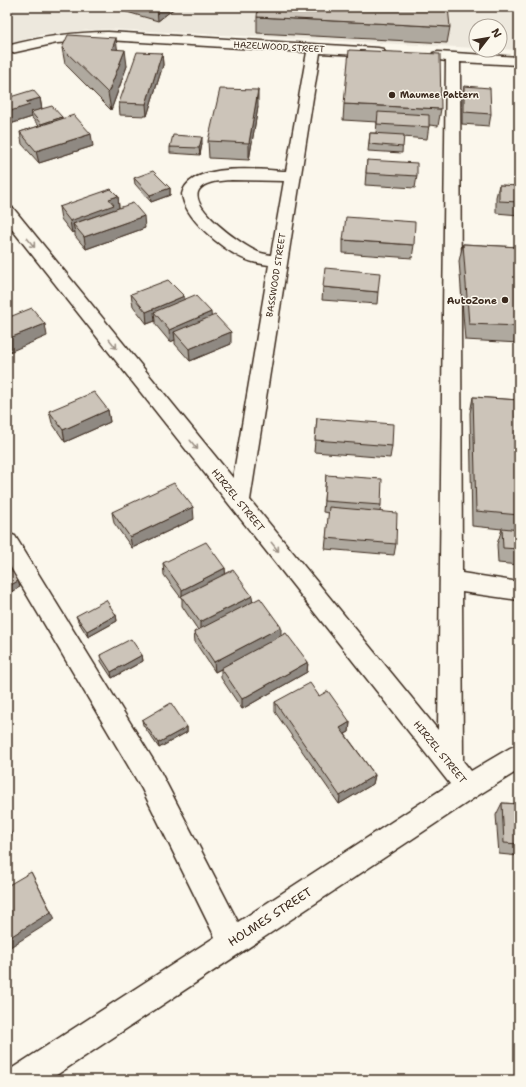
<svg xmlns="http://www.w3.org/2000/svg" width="526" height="1087" font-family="'Shantell Sans',sans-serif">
<rect width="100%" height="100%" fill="#fbf7ec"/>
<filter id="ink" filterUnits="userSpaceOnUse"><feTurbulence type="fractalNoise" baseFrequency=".025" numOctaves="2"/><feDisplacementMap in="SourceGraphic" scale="8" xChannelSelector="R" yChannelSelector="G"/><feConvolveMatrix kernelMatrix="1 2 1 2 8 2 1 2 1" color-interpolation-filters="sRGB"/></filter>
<g filter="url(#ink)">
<path fill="#ede8dd" d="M7,7H519V50L500,49V26H476V48L106,29L44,34L7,45Z"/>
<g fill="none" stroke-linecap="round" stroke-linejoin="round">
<g stroke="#3b2a1e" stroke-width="3">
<path id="minor" d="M108,32L378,48L383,49L385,52L383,55L378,56L320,53L250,500L438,730L446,61L433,59L431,56L433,53L438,52L519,57V65L460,62L462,573L519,582V600L462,592L463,761L471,771L510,748L519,744V770L477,796L49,1080H7L11,1069L215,937L142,789L7,561V533L15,536L160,771L238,922L450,784L7,223V207L13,208L233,478L269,265C260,264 250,262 242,258C221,248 184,218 182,194C190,161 261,170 286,171L307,52L108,40L57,43L7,54V46C41,37 73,32 108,32ZM231,180L284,181L271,255C265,254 259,253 254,250C241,244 188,207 199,190C205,181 221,181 231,180Z"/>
</g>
<use href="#minor" fill="#fbf7ec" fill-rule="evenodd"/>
</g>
<path fill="#afa99f" stroke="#3b2a1e" d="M119,7H176L158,21L120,10Z
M257,17L450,27L447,43L257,33Z
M62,48L118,49L127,66L111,110L65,64Z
M162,53L163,65L147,116L120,115L119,103Z
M464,86L491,114L489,126L462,124V98Z
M40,98L42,109L62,117V119L93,146L39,163L22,144L20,132L39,126L32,118V117L7,125Z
M344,104L441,109L438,126L429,125L427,139L403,137L402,153L368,151L370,133H376L377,122L343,120Z
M258,107L249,160L209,158L208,141Z
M202,143L200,155L170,153V147Z
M367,160L417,176L415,188L365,185Z
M134,178L170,188V195L151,202L135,184Z
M499,185L519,186V215L496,213V197Z
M118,196L119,208L145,228L86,249L75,236V232L72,233L61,219L59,207Z
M343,240L414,245L412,258L343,253Z
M463,244L519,247V343L465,340L459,261Z
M323,287L378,292L377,304L322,300Z
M131,294L184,296V300L211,317L231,344L190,361L175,344V340L170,342L155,324V321L147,324L133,306Z
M473,397L519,400V565L498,563L497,544L502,529L472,526L470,413Z
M108,410L110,422L65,442L52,423L49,411Z
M317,418L392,446L390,458L314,452Z
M326,475L381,505L380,512L396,544L394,555L325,549L329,513L323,512Z
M112,512L194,519L132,548L114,523Z
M163,563L225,568V574L253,602L281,635L308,662L307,672L242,709L221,678V669L215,672L195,642L194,632L198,630L182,606V599L164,575Z
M116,615L117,621L88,637L78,621L76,616Z
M100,655H142L143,661L112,678L101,661Z
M319,696L350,722L349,732L345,734L375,775L373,784L339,804L275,712V702Z
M142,720L187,727V732L159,748L143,725Z
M502,803L519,804V856L499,854L496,815Z"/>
<path fill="#8f8982" stroke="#3b2a1e" d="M157,7H176L158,21Z
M116,38L118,54L112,49Z
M125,50L127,66L111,110L108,93Z
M162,53L163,65L147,116L146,104Z
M258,90V107L249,160V143Z
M40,98L42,110L31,112L32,117L7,125V112L26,102Z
M62,117L63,124L42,130L41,124Z
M91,134L93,146L39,163L36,151Z
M202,137V143L200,155L199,148Z
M170,188V195L151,202L150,195Z
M118,196L119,208L73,224L75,232L72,233L70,221L109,199Z
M144,216L145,228L86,249L84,237Z
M184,296L185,309L154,312L155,321L147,324L146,312Z
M211,312L212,324L174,332L175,340L170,342L169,330Z
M45,324L47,336L7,353V339Z
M231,332V344L190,361L189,349Z
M108,410L110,422L65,442L63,430Z
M193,507L194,519L132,548L130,537Z
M225,568L226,579L182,598V590Z
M18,581L20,587L7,594V587Z
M252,596L253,606L200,633V622Z
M116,615L117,621L88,637L87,631Z
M281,627V638L215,672L214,662Z
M142,655L143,661L112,678L111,672Z
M308,662L307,672L242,709V699Z
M350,722L349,732L339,737L340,728Z
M187,727V732L159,748L158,743Z
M375,775L373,784L339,804L340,796Z
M7,825L12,835L7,837Z
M31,872L55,919L7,949V939Z"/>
<path fill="#ccc4b9" stroke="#3b2a1e" d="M258,7H448L450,27L257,17Z
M68,35L116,38L112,49L125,50L108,93L62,48Z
M349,50L440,54L441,109L344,104Z
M137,52L162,53L146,104L119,103Z
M464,86L490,88L491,114L464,112Z
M220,89L258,90L249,143L208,141Z
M33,90L40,98L26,102L30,105L7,112V98Z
M52,106L62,117L41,124L31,112Z
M378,112L429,115V127L377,124Z
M74,115L91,134L36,151L20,132Z
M370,133L404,135L403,147L369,144Z
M173,135L202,137L199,148L170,147Z
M367,160L417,163V176L366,173Z
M153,171L170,188L150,195L134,178Z
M499,185L519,186V202L499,201Z
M111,189L118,196L109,199L114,205L70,221L59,207Z
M133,203L144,216L84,237L73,224Z
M346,217L415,222L414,245L343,240Z
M463,244L519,247V326L469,324Z
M325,268L380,273L378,292L323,287Z
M168,280L184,296L146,312L131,294Z
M195,295L211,312L169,330L154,312Z
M32,308L45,324L7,339V318Z
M215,315L231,332L189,349L174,332Z
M94,392L108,410L63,430L49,411Z
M473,397L519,400V515L476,511Z
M317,418L393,424L392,446L315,440Z
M326,475L382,479L381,505L324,501Z
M174,483L193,507L130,537L112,512Z
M329,507L397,513L396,544L326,538Z
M502,528L519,530V549L503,548Z
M206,542L225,568L182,590L163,563Z
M7,563L18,581L7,587Z
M233,570L252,596L200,622L181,596Z
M260,598L281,627L214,662L194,632Z
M106,600L116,615L87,631L76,616Z
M286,633L308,662L242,699L221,668Z
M131,639L142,655L111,672L100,655Z
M310,683L319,696L328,691L350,722L340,728L375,775L340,796L275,702Z
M171,703L187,727L158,743L142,720Z
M502,803L519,804V844L504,843Z
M31,872L51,912L7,939V886Z"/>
<defs><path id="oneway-shaft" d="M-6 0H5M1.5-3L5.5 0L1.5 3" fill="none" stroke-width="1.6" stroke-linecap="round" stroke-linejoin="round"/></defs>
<g stroke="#9b9085">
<use href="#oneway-shaft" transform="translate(31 243) rotate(51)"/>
<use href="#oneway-shaft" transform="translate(113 344) rotate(51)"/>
<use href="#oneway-shaft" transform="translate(194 445) rotate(51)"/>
<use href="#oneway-shaft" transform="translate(275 547) rotate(51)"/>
</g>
</g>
<g fill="#3b2a1e" stroke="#fbf7ec" stroke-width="1.5">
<circle cx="392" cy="95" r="4"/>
<circle cx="505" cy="300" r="4"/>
</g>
<g text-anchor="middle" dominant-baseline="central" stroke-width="3" stroke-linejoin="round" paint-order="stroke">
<g font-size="9" fill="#3b2a1e" stroke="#fbf7ec">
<text transform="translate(279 47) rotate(3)">HAZELWOOD STREET</text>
<text transform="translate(276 275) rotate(-81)">BASSWOOD STREET</text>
</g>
<g font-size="9" font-weight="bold" fill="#3b2a1e" stroke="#fbf7ec" text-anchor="start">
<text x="400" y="95">Maumee Pattern</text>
</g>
<g font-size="10" font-weight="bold" fill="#3b2a1e" stroke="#fbf7ec" text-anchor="end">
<text x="497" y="300">AutoZone</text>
</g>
<g font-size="10" fill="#3b2a1e" stroke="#fbf7ec">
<text transform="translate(238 500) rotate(51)">HIRZEL STREET</text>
<text transform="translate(440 752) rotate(51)">HIRZEL STREET</text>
</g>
<g font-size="12" fill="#3b2a1e" stroke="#fbf7ec">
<text transform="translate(270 917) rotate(-33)">HOLMES STREET</text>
</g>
</g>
<rect width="526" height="1087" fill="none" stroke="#fbf7ec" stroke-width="24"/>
<rect x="12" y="12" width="502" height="1063" fill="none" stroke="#3b2a1e" stroke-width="1.5" filter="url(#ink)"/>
<g transform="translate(488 38) rotate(59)"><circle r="19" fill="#fbf7ec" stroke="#aea59a"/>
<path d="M0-3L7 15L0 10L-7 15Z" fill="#3b2a1e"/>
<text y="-6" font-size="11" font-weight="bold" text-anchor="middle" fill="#3b2a1e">N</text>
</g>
</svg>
